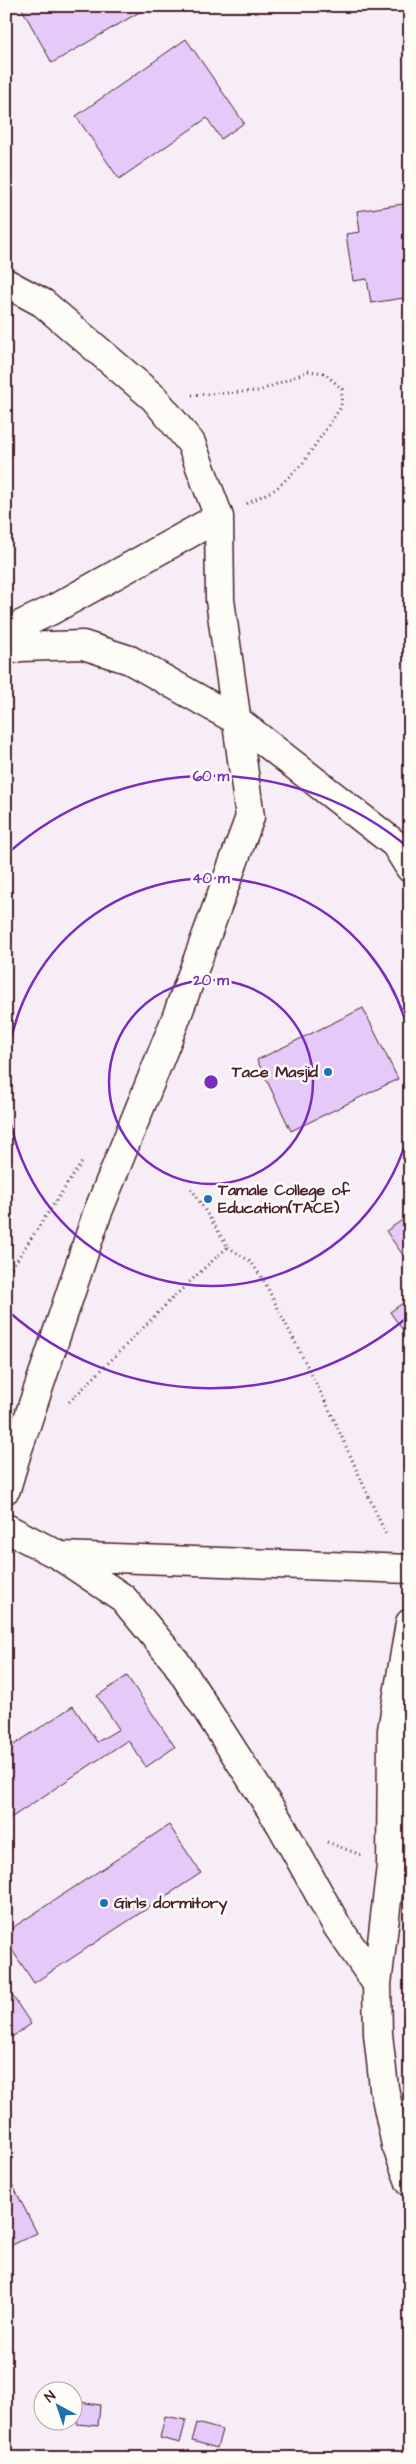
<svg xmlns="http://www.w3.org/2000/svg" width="416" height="2464" font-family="'Architects Daughter',sans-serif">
<rect width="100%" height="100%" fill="#fdfcf7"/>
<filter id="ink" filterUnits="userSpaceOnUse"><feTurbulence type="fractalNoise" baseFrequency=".02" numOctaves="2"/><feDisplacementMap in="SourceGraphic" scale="10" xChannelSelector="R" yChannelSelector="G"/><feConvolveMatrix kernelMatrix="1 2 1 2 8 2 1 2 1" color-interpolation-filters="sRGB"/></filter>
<g filter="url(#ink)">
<path fill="#f6edf7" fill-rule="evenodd" d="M6,6H410V2458H6ZM42,2392H72V2422H42Z"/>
<path fill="#e5c9f8" stroke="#4a1f2b" d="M27,6H150L52,63L22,9Z
M186,39L244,123L221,139L207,118L119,179L76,116Z
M410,203V297L371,303L367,279L353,281L346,234L360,232L357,211Z
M363,1008L398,1079L291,1131L257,1060Z
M410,1215V1265L386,1231Z
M410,1298V1340L390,1312Z
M127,1676L175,1747L146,1767L128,1740L6,1821V1750L73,1706L97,1742L119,1729L97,1696Z
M169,1825L201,1873L34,1983L10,1947L6,1949V1932Z
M6,1986L31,2024L6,2041Z
M6,2172L37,2233L6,2248Z
M79,2402L100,2405L98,2426L77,2424Z
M165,2416L186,2420L180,2443L160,2438Z
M197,2423L222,2430L217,2448L192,2441Z"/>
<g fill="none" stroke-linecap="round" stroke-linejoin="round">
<g stroke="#4a1f2b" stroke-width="31">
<path id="minor" d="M6,283L43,303L154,398L191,443L219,517L220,600L250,817L175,1021L97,1214L17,1452L6,1489
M6,632L52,610L219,517
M6,650L21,647L83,645L130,660L238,721L395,844L410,868
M6,1528L60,1556L123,1598L176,1662L281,1825L337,1926L377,1984
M60,1556L410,1569
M410,1623L392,1730L391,1866L377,1984L378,2034L384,2088L396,2145L410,2182"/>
</g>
<path stroke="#4a1f2b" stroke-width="3" stroke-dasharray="1 4" stroke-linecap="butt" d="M192,395L259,391L309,371L324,373L342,389L341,407L303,463L276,489L246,504
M228,1247L251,1262L263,1279L330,1411L387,1537
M6,1276L82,1162
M69,1402C122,1351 172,1295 228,1247L191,1188
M327,1842L361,1855"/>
<use href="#minor" stroke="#fdfcf7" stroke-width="28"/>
</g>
</g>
<g fill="none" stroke="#7b2cbf" stroke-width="2.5">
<circle cx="211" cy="1082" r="102"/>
<path d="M409 1130A204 204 0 1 1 409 1034"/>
<path d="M410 1315A306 306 0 0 1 8 1311M8 853A306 306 0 0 1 410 849"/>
</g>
<g fill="#1f6fb2" stroke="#fdfcf7" stroke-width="2">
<circle cx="328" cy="1072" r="5"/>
<circle cx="208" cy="1199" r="5"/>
<circle cx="104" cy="1903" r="5"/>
</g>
<g text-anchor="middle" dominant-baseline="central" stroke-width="5" stroke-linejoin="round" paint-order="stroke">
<g font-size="16" font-weight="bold" fill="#4a1f2b" stroke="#fdfcf7" text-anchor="start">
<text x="318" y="1072" text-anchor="end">Tace Masjid</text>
<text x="218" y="1190">Tamale College of<tspan x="218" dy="18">Education(TACE)</tspan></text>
<text x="114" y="1903">Girls dormitory</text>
</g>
</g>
<circle cx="211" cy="1082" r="8" fill="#7b2cbf" stroke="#fdfcf7" stroke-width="2.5"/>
<g font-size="15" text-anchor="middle" font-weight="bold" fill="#7b2cbf" stroke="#fdfcf7" stroke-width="5" stroke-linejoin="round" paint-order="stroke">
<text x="211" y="781">60 m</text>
<text x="211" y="883">40 m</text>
<text x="211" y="985">20 m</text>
</g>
<rect width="416" height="2464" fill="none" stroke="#fdfcf7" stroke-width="25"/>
<rect x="12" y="12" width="391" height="2439" fill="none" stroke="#4a1f2b" stroke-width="2" filter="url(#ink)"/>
<g transform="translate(58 2406) rotate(320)"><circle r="24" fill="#fdfcf7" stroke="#b5a4a5"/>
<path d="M0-4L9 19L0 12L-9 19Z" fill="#1f6fb2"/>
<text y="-8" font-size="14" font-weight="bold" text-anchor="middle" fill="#4a1f2b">N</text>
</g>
</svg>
